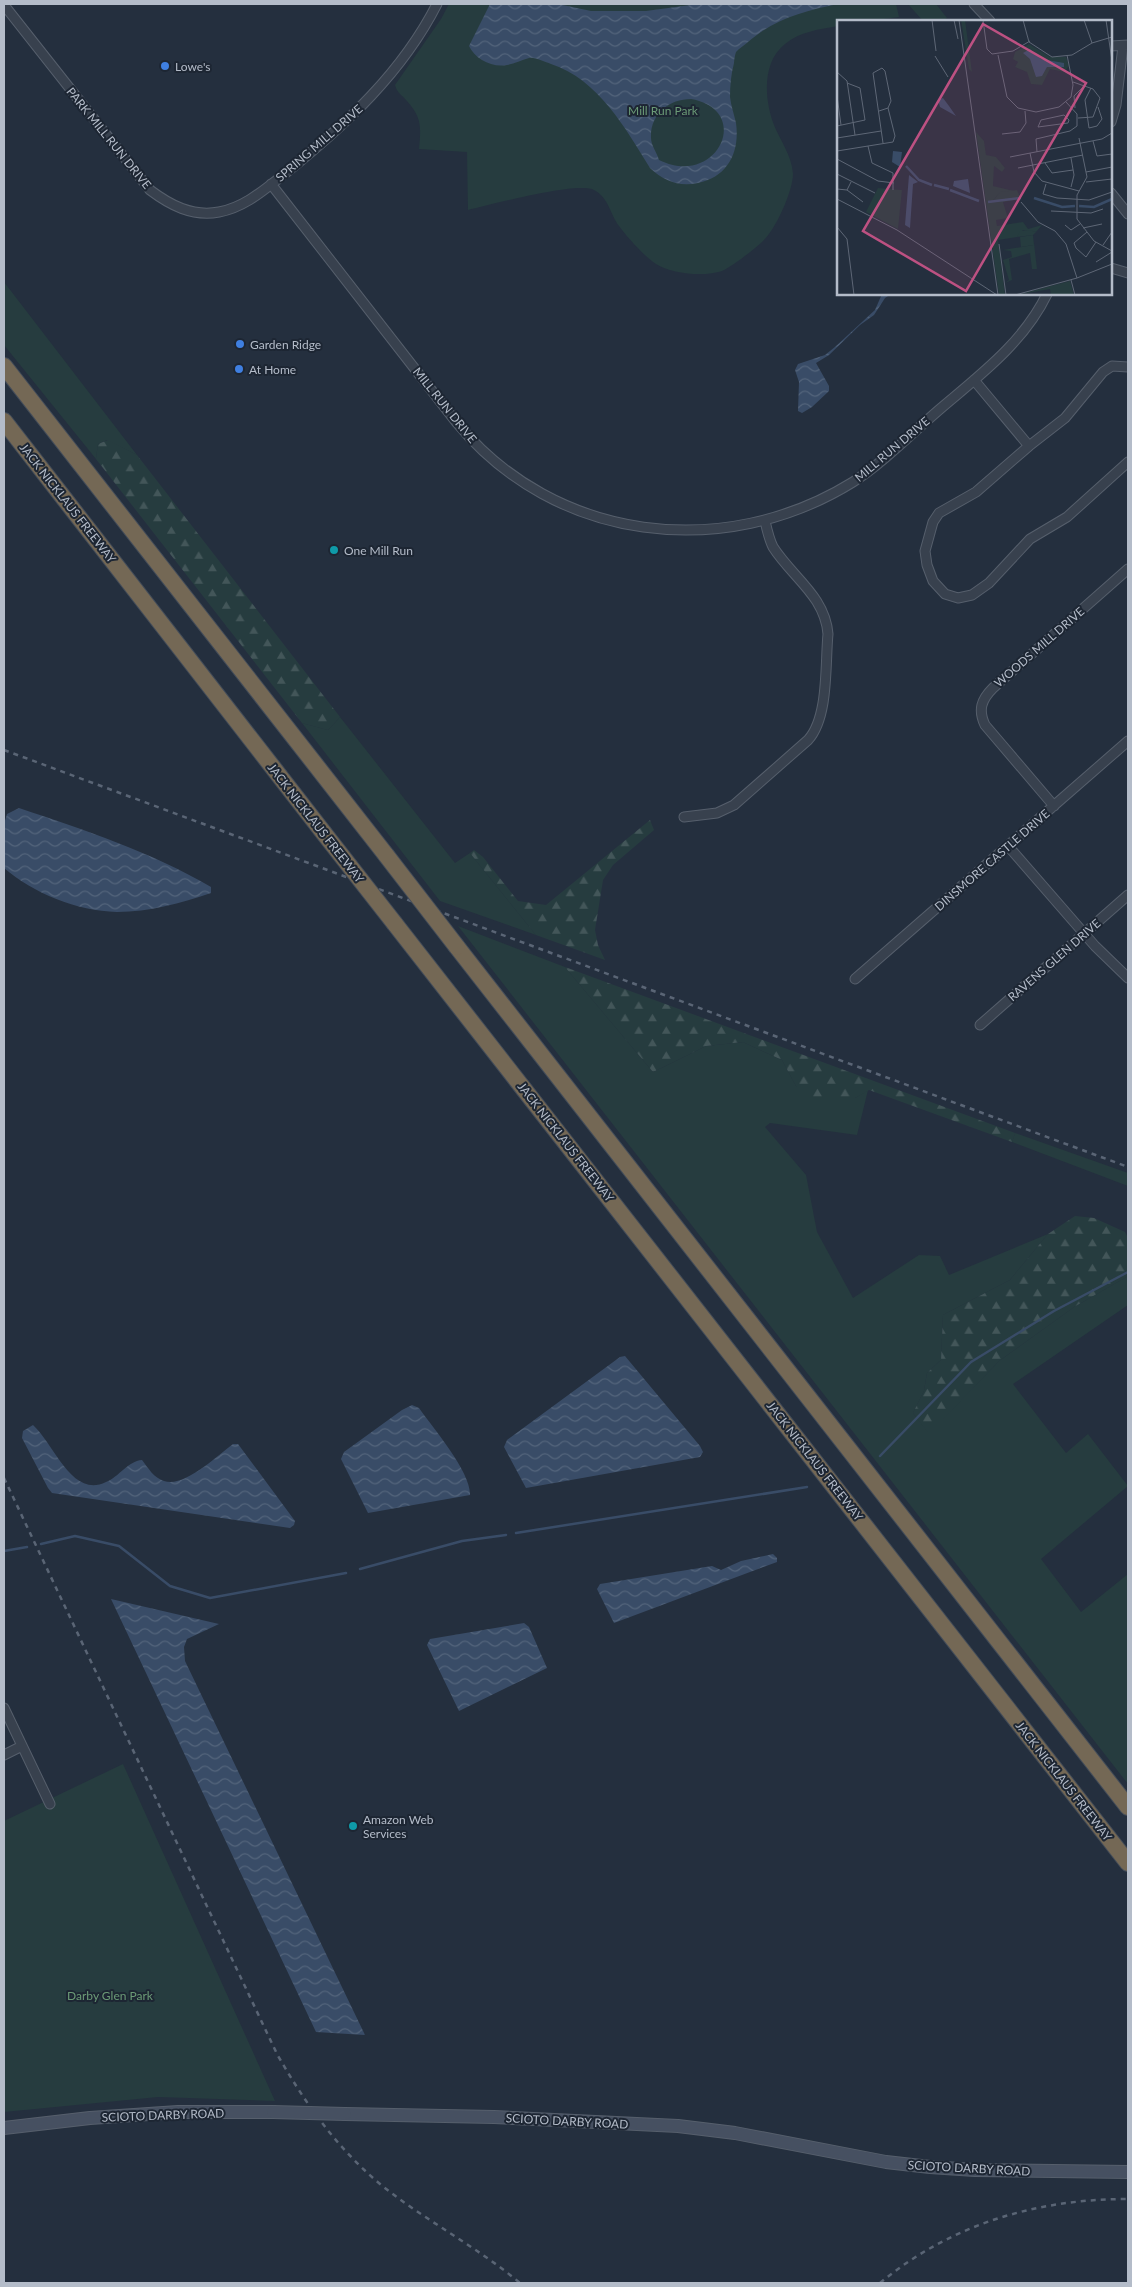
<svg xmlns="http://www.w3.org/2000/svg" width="1132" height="2287" font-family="Lato,sans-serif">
<defs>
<pattern id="forest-firs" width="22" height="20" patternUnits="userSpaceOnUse" patternTransform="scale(1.25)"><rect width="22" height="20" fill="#263c3f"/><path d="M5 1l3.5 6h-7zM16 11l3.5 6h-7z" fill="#435659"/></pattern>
<pattern id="water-waves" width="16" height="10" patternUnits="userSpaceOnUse" patternTransform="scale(1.25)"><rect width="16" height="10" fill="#394c67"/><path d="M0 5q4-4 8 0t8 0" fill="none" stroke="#53647b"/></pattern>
</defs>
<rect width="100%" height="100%" fill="#242f3e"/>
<path fill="#263c3f" d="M449,4H896L899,17L869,21H838V26C820,29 799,32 785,44C762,62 764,99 774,125C780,140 792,156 793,174C793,191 775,231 762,242C753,250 733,266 722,271C705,277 671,274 656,264C645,257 627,237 619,226C610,214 609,198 594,190C578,181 490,205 468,210L467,152L419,149C421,127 422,118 407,101C402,95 397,93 395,85L441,19Z
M908,4H936L947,18L943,21H923Z
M4,282L137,455L107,440L98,444L96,459L4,345Z
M340,717L455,863L470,853L536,935L440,901L302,723L328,730Z
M458,926L565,967L653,1072L706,1046L743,1042L782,1060L796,1086L855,1098L868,1090L857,1135L770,1123L765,1127L806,1175L817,1232L853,1298L919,1255L940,1256L949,1275L1048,1234L1010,1280L943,1315L941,1360L927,1373L924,1391L913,1413L929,1433L999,1361L1074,1307L1128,1276V1305L1013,1384L1066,1453L1088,1434L1128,1486L1041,1559L1081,1612L1128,1574V1784Z
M1015,1133L1128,1173V1186L1012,1142Z
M123,1764L275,2101L158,2097L4,2112V1821Z"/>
<path fill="url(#forest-firs)" d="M108,440L137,455L340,717L328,730L302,723L96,459L98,444Z
M650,820L654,830L613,865L603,880L595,930L598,945L605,960L536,935L470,853L474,850L483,857L518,901L546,905Z
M565,967L1015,1133L1012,1142L869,1090L855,1098H815L796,1086L782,1060L743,1042L706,1046L653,1072Z
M1075,1216L1094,1218L1125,1232L1128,1238V1276L1074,1307L999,1361L929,1434L913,1413L924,1391L927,1373L941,1360L943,1315L1010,1280L1048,1234Z"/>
<path fill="url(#water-waves)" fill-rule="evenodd" d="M490,4H558L591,11H646L698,4H838C804,11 774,19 748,42C745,45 739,48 736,52C735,55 734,60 734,63C731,74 730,86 730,97C731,106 734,114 736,123C740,152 728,177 698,183C679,187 664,181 650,168C626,129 598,79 551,64C545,62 535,57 529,58C521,60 514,64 507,65C492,68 475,59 469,46ZM691,99C754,110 717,189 659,160C657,153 651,145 651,138C650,114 669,99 691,99Z
M882,294H891L885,298L874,315L860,325L829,355L816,363L829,386V391L812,407L802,413L798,411L799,382L795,370L798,364L825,355L835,347L875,310Z
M19,808C85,830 151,852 211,887V893C181,903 149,912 117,912C77,911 33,893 4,868V824L7,814Z
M625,1356L700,1446L703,1452L700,1457L526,1488L504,1447L507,1440L620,1357Z
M412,1405L419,1408C433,1428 471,1472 470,1495L368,1513L341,1459L344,1452L402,1410Z
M33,1425C54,1444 72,1499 106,1482C119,1477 128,1461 142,1460C148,1468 154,1478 164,1481C184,1488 217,1456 233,1444H238L295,1521L294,1525L290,1528L52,1493L48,1488L22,1438L23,1431Z
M773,1554L777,1558V1562L614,1623L597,1589L600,1584L712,1566L721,1570L741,1561Z
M111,1599L219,1624L187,1639L184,1647L185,1661L365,2035L316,2032Z
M524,1623L529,1627L547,1668L459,1711L427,1645L430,1639Z"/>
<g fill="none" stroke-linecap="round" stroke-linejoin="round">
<path stroke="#394c67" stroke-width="2.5" d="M880,1456L971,1362L1054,1311L1128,1272
M516,1533L807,1487
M41,1544L75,1536L119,1546L170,1586L210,1598L346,1573
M4,1551L27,1547
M360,1569L462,1541L506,1535"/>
<g stroke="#565f6c" stroke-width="11">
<path id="street" d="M974,4L990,21
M4,5L150,190C170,205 192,217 219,212C246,207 266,188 287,172C346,124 402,73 437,4
M1111,46L1128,45
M1111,122L1116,105L1123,46
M271,184L457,423C555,542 724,562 853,482C884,462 912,433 940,409C980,375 1024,342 1047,294
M1111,193L1128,214
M1111,268L1128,273
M1128,367L1112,366L1103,372L1065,418L1029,446L976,492L939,513L933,522L925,551L927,565L933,581L945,594L958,598L972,595L989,583L1030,539L1067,517L1128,462
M974,380L1029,446
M1054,806L985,725C978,710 981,700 993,688L1128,569
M684,817L717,813L734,805L808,740C829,717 825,664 828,634C825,596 792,577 773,547C769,539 767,530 765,521
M1008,846L1095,946L1128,978
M855,979L1128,741
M980,1025L1128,895
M4,1708L50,1804
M4,1755L22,1746"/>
</g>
<g stroke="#565f6c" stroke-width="14">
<path id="secondary" d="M345,2114L494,2117L678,2126L735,2133L886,2162L930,2167L975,2170L1128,2172
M4,2128L90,2118L178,2112H273"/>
</g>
<g stroke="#434c59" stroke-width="18">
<path id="highway" d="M4,366L386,855
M4,421L323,832
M395,924L1128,1863
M457,947L1128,1807"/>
</g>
<use href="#street" stroke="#38414e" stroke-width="9"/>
<use href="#secondary" stroke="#465061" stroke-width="12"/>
<use href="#highway" stroke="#746855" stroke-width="16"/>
<path stroke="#5a6575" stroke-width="2.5" stroke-dasharray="5 5" stroke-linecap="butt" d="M4,750L1128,1167
M4,1478L277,2054C305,2103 336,2147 380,2184C424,2220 476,2246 520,2283
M880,2283C951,2224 1037,2199 1128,2199"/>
<g stroke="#565f6c" stroke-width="14" stroke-linecap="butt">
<path id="secondary-bridge" d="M273,2112L345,2114"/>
</g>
<g stroke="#434c59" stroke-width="18" stroke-linecap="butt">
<path id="highway-bridge" d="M323,832L395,924
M386,855L457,947"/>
</g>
<use href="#secondary-bridge" stroke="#465061" stroke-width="12"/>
<use href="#highway-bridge" stroke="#746855" stroke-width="16"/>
</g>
<g fill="#3f7fe0" stroke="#1d2633" stroke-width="2">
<circle cx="165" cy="66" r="5"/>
<circle cx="240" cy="344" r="5"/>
<circle cx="239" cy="369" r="5"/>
</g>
<g fill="#0f9aa8" stroke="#1d2633" stroke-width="2">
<circle cx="334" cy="550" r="5"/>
<circle cx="353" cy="1826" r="5"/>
</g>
<g text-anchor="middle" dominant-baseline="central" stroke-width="4" stroke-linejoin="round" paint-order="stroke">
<g font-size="12" fill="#b4bcc9" stroke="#1d2633" text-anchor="start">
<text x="175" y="66">Lowe's</text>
<text x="250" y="344">Garden Ridge</text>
<text x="249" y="369">At Home</text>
<text x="344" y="550">One Mill Run</text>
<text x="363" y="1819">Amazon Web<tspan x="363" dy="14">Services</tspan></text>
</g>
<g font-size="12" fill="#6b9a76" stroke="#1d2633">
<text x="663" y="110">Mill Run Park</text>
<text x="110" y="1995">Darby Glen Park</text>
</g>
<g font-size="12" fill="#b4bcc9" stroke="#1d2633">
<text transform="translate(109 138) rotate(51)">PARK MILL RUN DRIVE</text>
<text transform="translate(319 143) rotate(-41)">SPRING MILL DRIVE</text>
<text transform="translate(445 405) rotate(51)">MILL RUN DRIVE</text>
<text transform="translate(892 449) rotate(-40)">MILL RUN DRIVE</text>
<text transform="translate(68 503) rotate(52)">JACK NICKLAUS FREEWAY</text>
<text transform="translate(1039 647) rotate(-41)">WOODS MILL DRIVE</text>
<text transform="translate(316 823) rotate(52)">JACK NICKLAUS FREEWAY</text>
<text transform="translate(992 860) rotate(-41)">DINSMORE CASTLE DRIVE</text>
<text transform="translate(1054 960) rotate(-41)">RAVENS GLEN DRIVE</text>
<text transform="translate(566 1142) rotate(52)">JACK NICKLAUS FREEWAY</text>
<text transform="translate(815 1461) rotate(52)">JACK NICKLAUS FREEWAY</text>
<text transform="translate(1064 1781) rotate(52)">JACK NICKLAUS FREEWAY</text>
<text transform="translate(163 2115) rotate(-2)">SCIOTO DARBY ROAD</text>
<text transform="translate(567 2121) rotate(3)">SCIOTO DARBY ROAD</text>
<text transform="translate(969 2168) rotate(3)">SCIOTO DARBY ROAD</text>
</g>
</g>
<g transform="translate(837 20)">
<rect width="275" height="275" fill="#242f3e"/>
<path d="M124,0H128L135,52L132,49ZM192,24L213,37H229L232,46L227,52L213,49L205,65L194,64L190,52L178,47L181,42L176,39L178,32ZM139,112L147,121L149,135L159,137L168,148L165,152L157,146L156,166L177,171L160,176L155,182L184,179L166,182L171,198L159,200L160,206L186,202L191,209L205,205L199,212L186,210L180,217L161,220L168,275H162ZM41,168L65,170L61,209L29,192ZM196,215L197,225L184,227L183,217ZM233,261L237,275H214L213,269L180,275Z" fill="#263c3f"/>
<path d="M180,170L184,179L155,182L163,172ZM192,210L199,212L196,215L200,249H195L193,233L172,239L175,260L168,263L172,260L166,240L175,237L174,231L166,230L197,225L196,215L180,217L183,211Z" fill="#263c3f"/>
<path d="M193,29L204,39L227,43V47H210L205,56L199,57L193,39L186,33ZM106,78L112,86L119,96L103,87L101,80ZM56,131L65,132L63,147L55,142ZM72,155L81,162L76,164L73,208L68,205ZM131,159L133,173L116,166L117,161Z" fill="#394c67"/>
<path fill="none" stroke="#394c67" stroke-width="2.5" d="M69,146L82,160L95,165M97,165L112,169M113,170L142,181M197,178L225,187L238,186M151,182L184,178M242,186L257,187L275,179"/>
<path fill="none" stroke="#5e6776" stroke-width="1" d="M95,0L99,31M117,0L121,19M122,0L161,275M146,0L150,29L155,34L176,31L193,21M186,0L192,22L215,37L235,35L255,23L275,17M247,0L255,23M269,0L275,41M161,35L170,77L181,88L199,92L222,87L234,77L236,65L230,35M98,36L111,57M0,52L10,61L18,115M236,62L256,69L263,78L256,97L241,98M254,68L248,80L252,108L260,106L265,99L261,87M0,76L4,105M238,88L237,76L246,67M42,91L51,88L54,81L48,51L45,48L36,53L46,123M227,95L232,100L231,103L201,107L204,100ZM0,106L28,100L23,68L10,63M165,114L183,112L189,103L188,91M0,118L44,111M242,118L250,157L240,175V199L257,221L275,231M256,121L260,136L275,134M31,126L35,143L56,153V170M0,131L56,122L58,116L51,88M200,132L199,119L233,111L240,106V94L229,82M193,133L197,152L205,161L242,171M173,137L265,119L275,113M234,138L237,155L234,167M0,139L41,161L57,163M208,143L215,153L236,150M181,148L246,135M249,152L275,147M0,154L38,173M249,162L275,159M209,164L206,174L220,178L252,180L275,172M0,169L10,170L14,162M10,170L26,182M0,179L60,210L160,275M184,182L201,202L218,211L229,224L240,258M214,191L254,193L266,189M228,205L234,210L243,204M0,207L10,219L17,275M246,208L265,204M250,212L237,223L239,228L249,237L259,222M162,224L169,275M266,225L275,212M259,242L275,232M234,260L238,275M178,275L240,258L275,244"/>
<path fill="#bd5182" fill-opacity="0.15" stroke="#bd5182" stroke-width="2.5" d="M146,4L249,63L129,271L26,211Z"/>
<rect width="275" height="275" fill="none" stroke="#b4bcc9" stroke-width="2.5"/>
</g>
<rect width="1132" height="2287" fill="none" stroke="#b4bcc9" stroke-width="10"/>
</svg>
